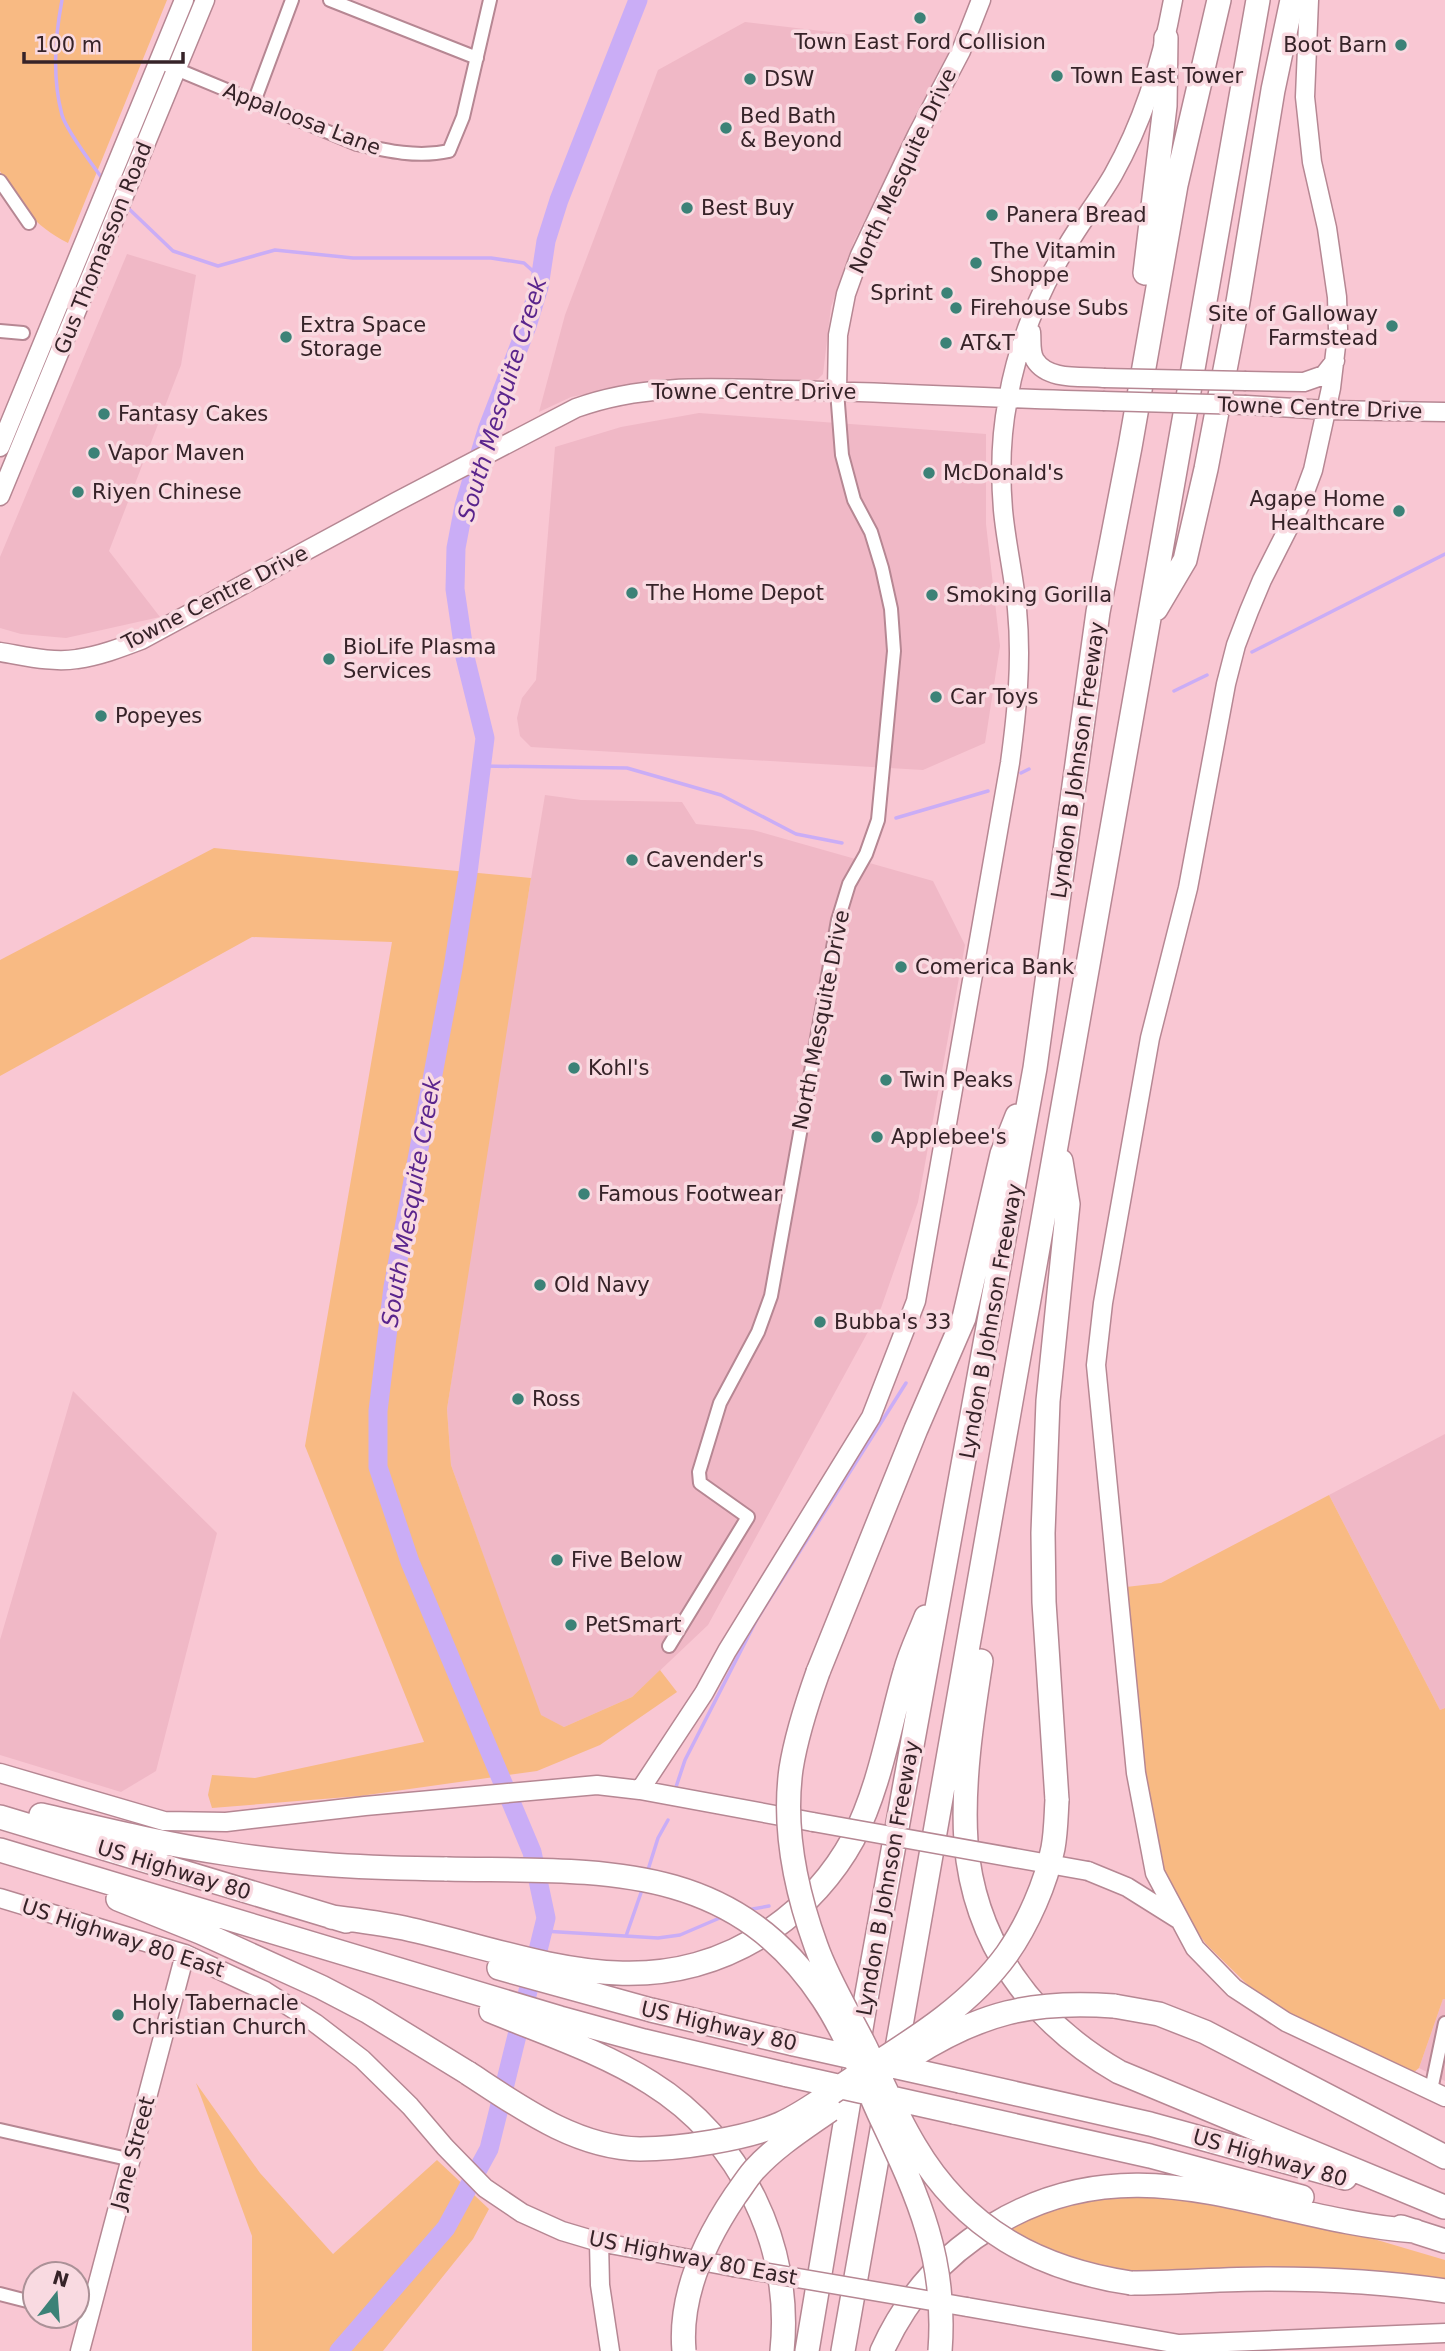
<svg xmlns="http://www.w3.org/2000/svg" width="1445" height="2351" font-family="'DejaVu Sans',sans-serif">
<rect width="100%" height="100%" fill="#f9c7d3"/>
<path fill="#f0b8c6" d="M745,22L933,44L951,51L854,241L831,307L823,374L818,379L812,381H652L571,397L539,412L565,315L658,70Z
M127,254L196,275L181,365L109,551L160,617L66,638L21,634L0,628V557Z
M699,413L986,434V524L1000,646L985,743L923,770L531,747L520,736L517,718L522,698L536,680L555,447L621,427Z
M545,795L581,800L682,802L696,824L753,830L933,881L965,945L918,1202L881,1308L708,1625L632,1697L564,1727L540,1715L451,1465L447,1409L497,1081Z
M73,1391L217,1533L156,1771L121,1792L0,1755V1640Z
M1445,1434V1708L1440,1710L1329,1495Z
M1443,1999H1445V2081L1419,2068Z"/>
<path fill="#f8ba83" d="M0,0H167L68,243C34,226 18,203 0,171Z
M214,848L531,878L447,1409L451,1465L541,1715L564,1727L632,1697L660,1670L677,1692L600,1745L537,1771L360,1796L212,1808L208,1795L212,1775L255,1778L424,1742L305,1446L392,942L252,937L0,1076V960Z
M1329,1495L1440,1710L1445,1708V1999H1443L1419,2068L1413,2073L1291,2015L1254,1991L1206,1944L1180,1908L1165,1874L1148,1812L1126,1587L1161,1583Z
M196,2083L260,2173L333,2254L437,2160L489,2209L473,2239L383,2351H252V2236Z
M1157,2193L1333,2227L1445,2260V2285L1138,2278L1083,2269L1001,2228L1080,2197Z"/>
<g fill="none" stroke-linecap="round" stroke-linejoin="round">
<path stroke="#caadf6" stroke-width="3.5" d="M62,0C55,37 52,78 62,115C67,132 93,165 104,181
M127,207L173,251L218,266L275,250L353,258H491L524,263L534,272L539,287
M1252,652L1445,554
M1174,691L1207,675
M482,766L627,768L721,795L796,834L842,843
M1021,773L1029,769
M896,818L988,791
M676,1787L685,1760L757,1619L906,1383
M647,1873L658,1838L668,1820
M747,1910L769,1906
M543,1931L658,1938L680,1935L722,1917
M626,1936L643,1887"/>
<path stroke="#caadf6" stroke-width="19" d="M339,2351L446,2228L489,2149L546,1918L532,1852L410,1562L378,1467V1411L393,1287L453,968L468,873L485,738L465,657L455,589L456,548L464,506L487,430L527,326L539,287L546,241L559,200L638,0"/>
<g stroke="#b68793" stroke-width="16">
<path id="street" d="M330,0L477,58
M159,62L357,144C387,151 418,158 449,151L463,117L490,0
M254,102L292,0
M0,181L29,223
M0,331L23,333
M669,1646L748,1517L700,1483L699,1472L720,1403L758,1332L771,1296L838,920L849,884L866,854L878,820L894,651L891,609L882,568L871,532L854,500L842,455L837,391
M1431,2090L1445,2023
M0,2130L132,2160
M0,2294L35,2303"/>
</g>
<g stroke="#b68793" stroke-width="21">
<path id="secondary" d="M1309,0L1305,97L1312,162L1327,228L1337,297L1338,329L1331,388L1313,470L1300,505L1262,580L1249,611L1236,645L1226,684L1188,888L1150,1038L1103,1303L1096,1365L1136,1773L1155,1873L1195,1948L1234,1988L1286,2022L1445,2097
M1031,332C1032,341 1030,352 1035,360C1048,381 1082,376 1104,378
M1246,381L1304,382L1324,375L1335,361
M837,391L838,335L846,294L860,255L917,135L961,51L981,0
M1246,405L1327,410L1445,412
M0,447L184,0
M0,496L205,0
M0,652C25,656 52,663 77,659C99,656 120,648 141,640L396,502L576,408C644,383 716,388 787,390C893,392 997,399 1103,401
M0,1773L164,1821L226,1822L365,1806L597,1785L640,1790L813,1822
M640,1790L704,1693L727,1651L871,1417L916,1301L1010,763C1017,711 1022,661 1017,609C1014,576 1006,543 1003,510C1000,474 1001,434 1008,399C1017,346 1039,291 1067,246C1081,222 1099,199 1113,175C1144,120 1162,61 1173,0
M1088,1871L1127,1887L1178,1919
M0,1898L185,1954L265,1991L315,2023L362,2059L410,2106L445,2147L485,2188L522,2213L562,2231L599,2242L733,2267
M599,2242L600,2285L610,2351
M967,2307L1179,2344L1445,2333
M80,2351L185,1954"/>
</g>
<g stroke="#b68793" stroke-width="26">
<path id="highway" d="M1145,273L1165,106L1166,38
M1156,609L1185,560L1206,469L1238,302L1273,90L1292,0
M981,1661C972,1718 962,1784 966,1842C974,1943 1032,2022 1119,2072L1444,2207
M818,1672L916,1429L964,1318L1002,1154L1017,1116
M1057,1800L1044,1602L1043,1533L1048,1401L1068,1204L1061,1161
M41,1815C102,1829 162,1844 224,1853C297,1865 372,1868 447,1869
M0,1817L346,1921
M0,1850L560,2018L644,2041L788,2075
M118,1899L200,1932L321,1987L367,2011L468,2073
M331,1917C355,1920 380,1923 404,1928C534,1957 648,2013 772,1929C805,1906 834,1874 853,1839C880,1787 889,1727 905,1672C910,1653 919,1635 926,1617
M499,1968L651,2010L794,2044
M1114,2006L1159,2014L1205,2032L1445,2157
M491,2011C544,2033 602,2052 651,2083C741,2139 793,2246 782,2351
M894,2065L1258,0
M960,2081L1150,2124L1345,2178
M954,2112L1150,2156L1302,2197
M1401,2227L1445,2241
M1131,2283C1176,2283 1221,2279 1266,2279C1326,2279 1386,2282 1445,2291
M807,2351L866,1999L1035,1068L1098,612L1130,447L1176,185L1219,0
M843,2351L885,2113
M882,2351C906,2298 942,2256 992,2226C1137,2137 1265,2220 1415,2231"/>
</g>
<use href="#street" stroke="#fff" stroke-width="12"/>
<use href="#secondary" stroke="#fff" stroke-width="18"/>
<use href="#highway" stroke="#fff" stroke-width="23"/>
<g stroke="#b68793" stroke-width="21" stroke-linecap="butt">
<path id="secondary-bridge" d="M1104,378L1246,381
M1103,401L1246,405
M813,1822L1088,1871
M733,2267L967,2307"/>
</g>
<g stroke="#b68793" stroke-width="26" stroke-linecap="butt">
<path id="highway-bridge" d="M818,1672C807,1703 796,1737 791,1769C783,1828 796,1891 816,1946C828,1980 849,2014 865,2046C881,2079 896,2115 915,2146C964,2229 1038,2269 1131,2283
M447,1869C594,1872 730,1858 823,1999C847,2035 863,2079 881,2118C919,2198 947,2260 940,2351
M794,2044L960,2081
M911,2057C980,2013 1032,2000 1114,2006
M468,2073C520,2107 576,2148 640,2149C679,2149 745,2139 780,2124C805,2113 829,2094 852,2079C908,2043 968,2008 1007,1954C1028,1924 1046,1883 1053,1848C1056,1832 1056,1816 1057,1800
M788,2075L954,2112
M684,2351C679,2295 704,2242 735,2196C741,2188 747,2178 754,2170C776,2146 803,2129 830,2110"/>
</g>
<use href="#secondary-bridge" stroke="#fff" stroke-width="18"/>
<use href="#highway-bridge" stroke="#fff" stroke-width="23"/>
</g>
<g fill="#3c8277" stroke="#f9dae1" stroke-width="2.5">
<circle cx="920" cy="18" r="7"/>
<circle cx="1401" cy="45" r="7"/>
<circle cx="1057" cy="76" r="7"/>
<circle cx="750" cy="79" r="7"/>
<circle cx="726" cy="128" r="7"/>
<circle cx="687" cy="208" r="7"/>
<circle cx="992" cy="215" r="7"/>
<circle cx="976" cy="263" r="7"/>
<circle cx="947" cy="293" r="7"/>
<circle cx="956" cy="308" r="7"/>
<circle cx="1392" cy="326" r="7"/>
<circle cx="286" cy="337" r="7"/>
<circle cx="946" cy="343" r="7"/>
<circle cx="104" cy="414" r="7"/>
<circle cx="94" cy="453" r="7"/>
<circle cx="929" cy="473" r="7"/>
<circle cx="78" cy="492" r="7"/>
<circle cx="1399" cy="511" r="7"/>
<circle cx="632" cy="593" r="7"/>
<circle cx="932" cy="595" r="7"/>
<circle cx="329" cy="659" r="7"/>
<circle cx="936" cy="697" r="7"/>
<circle cx="101" cy="716" r="7"/>
<circle cx="632" cy="860" r="7"/>
<circle cx="901" cy="967" r="7"/>
<circle cx="574" cy="1068" r="7"/>
<circle cx="886" cy="1080" r="7"/>
<circle cx="877" cy="1137" r="7"/>
<circle cx="584" cy="1194" r="7"/>
<circle cx="540" cy="1285" r="7"/>
<circle cx="820" cy="1322" r="7"/>
<circle cx="518" cy="1399" r="7"/>
<circle cx="557" cy="1560" r="7"/>
<circle cx="571" cy="1625" r="7"/>
<circle cx="118" cy="2015" r="7"/>
</g>
<g text-anchor="middle" dominant-baseline="central" stroke-width="7" stroke-linejoin="round" paint-order="stroke">
<g font-size="21" fill="#362328" stroke="#f9dae1" text-anchor="start">
<text x="920" y="42" text-anchor="middle">Town East Ford Collision</text>
<text x="1387" y="45" text-anchor="end">Boot Barn</text>
<text x="1071" y="76">Town East Tower</text>
<text x="764" y="79">DSW</text>
<text x="740" y="116">Bed Bath<tspan x="740" dy="24">&amp; Beyond</tspan></text>
<text x="701" y="208">Best Buy</text>
<text x="1006" y="215">Panera Bread</text>
<text x="990" y="251">The Vitamin<tspan x="990" dy="24">Shoppe</tspan></text>
<text x="933" y="293" text-anchor="end">Sprint</text>
<text x="970" y="308">Firehouse Subs</text>
<text x="1378" y="314" text-anchor="end">Site of Galloway<tspan x="1378" dy="24">Farmstead</tspan></text>
<text x="300" y="325">Extra Space<tspan x="300" dy="24">Storage</tspan></text>
<text x="960" y="343">AT&amp;T</text>
<text x="118" y="414">Fantasy Cakes</text>
<text x="108" y="453">Vapor Maven</text>
<text x="943" y="473">McDonald's</text>
<text x="92" y="492">Riyen Chinese</text>
<text x="1385" y="499" text-anchor="end">Agape Home<tspan x="1385" dy="24">Healthcare</tspan></text>
<text x="646" y="593">The Home Depot</text>
<text x="946" y="595">Smoking Gorilla</text>
<text x="343" y="647">BioLife Plasma<tspan x="343" dy="24">Services</tspan></text>
<text x="950" y="697">Car Toys</text>
<text x="115" y="716">Popeyes</text>
<text x="646" y="860">Cavender's</text>
<text x="915" y="967">Comerica Bank</text>
<text x="588" y="1068">Kohl's</text>
<text x="900" y="1080">Twin Peaks</text>
<text x="891" y="1137">Applebee's</text>
<text x="598" y="1194">Famous Footwear</text>
<text x="554" y="1285">Old Navy</text>
<text x="834" y="1322">Bubba's 33</text>
<text x="532" y="1399">Ross</text>
<text x="571" y="1560">Five Below</text>
<text x="585" y="1625">PetSmart</text>
<text x="132" y="2003">Holy Tabernacle<tspan x="132" dy="24">Christian Church</tspan></text>
</g>
<g font-size="21" fill="#362328" stroke="#f9dae1">
<text transform="translate(302 119) rotate(21)">Appaloosa Lane</text>
<text transform="translate(903 171) rotate(-65)">North Mesquite Drive</text>
<text transform="translate(103 248) rotate(-68)">Gus Thomasson Road</text>
<text x="754" y="392">Towne Centre Drive</text>
<text transform="translate(1320 408) rotate(2)">Towne Centre Drive</text>
<text transform="translate(215 598) rotate(-27)">Towne Centre Drive</text>
<text transform="translate(1078 760) rotate(-82)">Lyndon B Johnson Freeway</text>
<text transform="translate(821 1020) rotate(-79)">North Mesquite Drive</text>
<text transform="translate(991 1321) rotate(-80)">Lyndon B Johnson Freeway</text>
<text transform="translate(174 1870) rotate(17)">US Highway 80</text>
<text transform="translate(888 1878) rotate(-80)">Lyndon B Johnson Freeway</text>
<text transform="translate(123 1938) rotate(18)">US Highway 80 East</text>
<text transform="translate(719 2026) rotate(13)">US Highway 80</text>
<text transform="translate(133 2153) rotate(-75)">Jane Street</text>
<text transform="translate(1270 2158) rotate(16)">US Highway 80</text>
<text transform="translate(693 2258) rotate(11)">US Highway 80 East</text>
</g>
<g font-size="23" font-style="italic" fill="#5a258d" stroke="#f9dae1">
<text transform="translate(502 399) rotate(-73)">South Mesquite Creek</text>
<text transform="translate(411 1202) rotate(-80)">South Mesquite Creek</text>
</g>
</g>
<g transform="translate(56 2295) rotate(17)"><circle r="33" fill="#f9dae1" stroke="#ab9197" stroke-width="2"/>
<path d="M0-5L12 26L0 18L-12 26Z" fill="#3c8277"/>
<text y="-10" font-size="19" font-weight="bold" text-anchor="middle" fill="#362328">N</text>
</g>
<path d="M24 52v10h159v-10" fill="none" stroke="#362328" stroke-width="3.5"/>
<text x="35" y="52" font-size="21" fill="#362328" stroke="#f9dae1" stroke-width="5" paint-order="stroke">100 m</text>
</svg>
